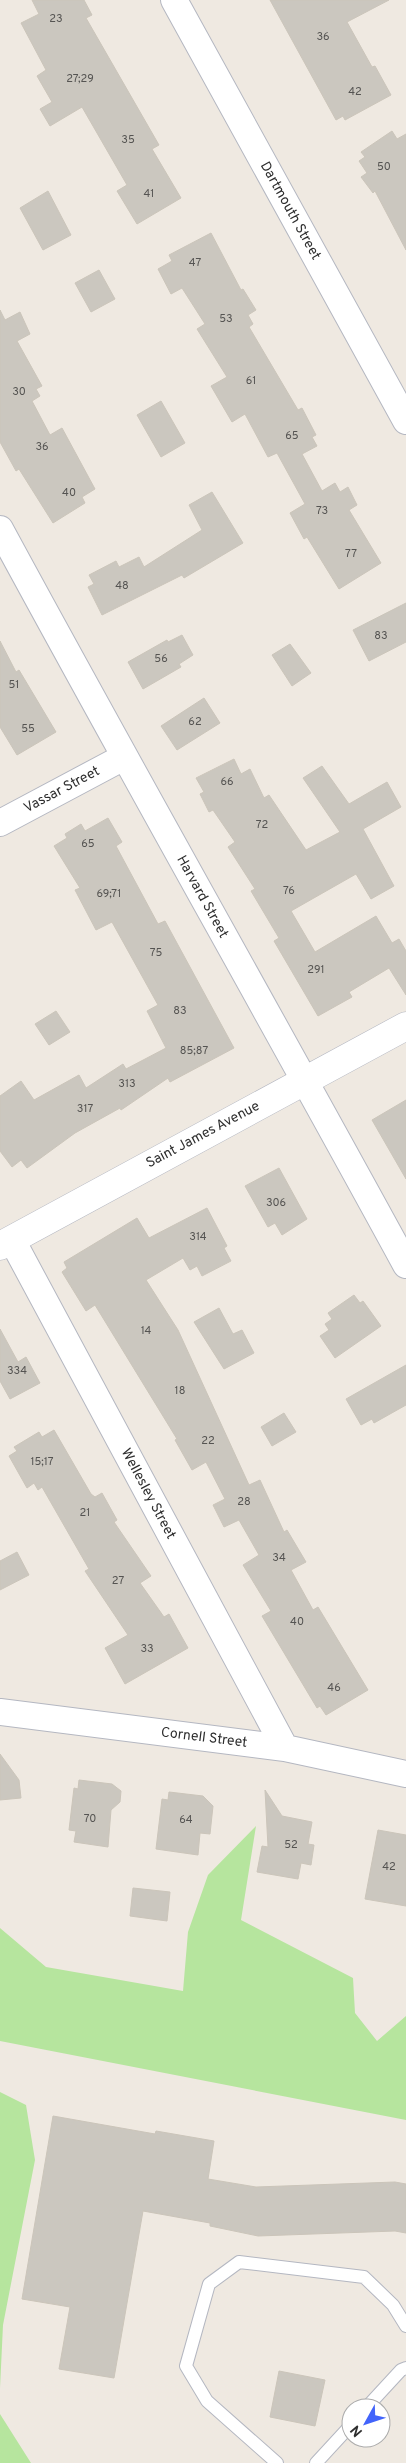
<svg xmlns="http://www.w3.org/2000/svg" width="406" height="2463" font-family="Overpass,sans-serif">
<rect width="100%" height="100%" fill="#efe9e1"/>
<path fill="#b6e59e" d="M256,1826L241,1920L353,1978L355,2013L377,2041L406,2016V2120L0,2041V1928L46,1967L183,1991L188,1932L208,1875Z
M0,2092L26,2105L35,2160L3,2325L0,2388Z
M0,2414L31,2463H0Z"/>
<path fill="#cbc7bf" stroke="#cbc5ba" d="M32,0H84L92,15L86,18L159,145L152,149L181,198L137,224L117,191L127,185L82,107L50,126L40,109L52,102L37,76L46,70L21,23L39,14Z
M270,0H389L347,22L372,67L375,66L391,95L345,120L343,116L336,120Z
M392,131L397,139L406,134V250L375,191L373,193L361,177L367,173L359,161L365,157L361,152Z
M48,191L71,235L43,250L20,208Z
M211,233L241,290L243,289L256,310L248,315L253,324L249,327L298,410L302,408L316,435L312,437L317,446L302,454L322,491L335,483L340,492L348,487L357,505L349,510L381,563L339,589L307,537L304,539L290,513L305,504L277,453L268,457L245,414L232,422L211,386L227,377L197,329L205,324L182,288L171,294L158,269L172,261L169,255Z
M99,270L115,299L91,312L75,283Z
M0,310L5,320L20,312L30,334L17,341L42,386L36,389L40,396L32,401L50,435L62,428L95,489L82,497L85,503L53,523L19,469L16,471L0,442Z
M161,401L185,443L161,457L137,415Z
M212,492L243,543L184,578L182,575L102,615L88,587L94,584L89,575L116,561L119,567L139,557L144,567L202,530L189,505Z
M406,603V642L369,661L353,630Z
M182,635L193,655L179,664L181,667L143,689L128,662L167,640L168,642Z
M0,641L16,672L19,670L56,732L17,755L0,727Z
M290,644L311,673L292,686L272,655Z
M204,698L220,723L177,750L161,726Z
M234,759L241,774L250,769L264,798L269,795L306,850L340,832L303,778L322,766L349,804L387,782L401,807L363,829L394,886L371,899L356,874L291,911L315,952L376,916L392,943L399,939L406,951V995L389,968L349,992L352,997L318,1016L274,941L279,938L251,891L255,889L228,847L235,842L213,810L209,812L200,794L204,792L196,778Z
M108,818L122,842L116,846L158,924L165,921L234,1048L170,1082L168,1078L121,1110L120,1108L75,1133L27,1168L21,1160L12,1167L0,1151V1096L21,1081L34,1100L79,1075L86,1088L123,1064L126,1069L166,1048L147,1011L158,1005L112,922L96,930L75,890L80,888L54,846L67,838L65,834L81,824L85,831Z
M56,1011L70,1032L49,1045L35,1024Z
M406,1100V1179L372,1120Z
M279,1168L307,1219L282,1235L275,1223L268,1227L245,1186Z
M207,1208L227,1246L224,1248L231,1261L202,1276L197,1266L190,1270L183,1258L146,1280L178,1330L249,1485L260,1480L284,1532L287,1530L306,1562L291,1570L313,1610L318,1607L368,1690L326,1715L320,1706L317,1708L262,1616L271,1611L243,1565L259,1555L239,1520L224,1527L213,1505L225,1499L206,1462L192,1470L175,1440L177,1439L95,1305L86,1311L62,1272L67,1268L64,1262L137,1218L149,1238Z
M354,1295L360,1303L363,1301L381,1326L335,1358L320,1336L329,1330L325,1324L332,1319L328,1313Z
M219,1308L233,1334L242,1330L254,1353L224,1369L194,1322Z
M0,1329L18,1362L26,1357L40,1383L10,1399L0,1381Z
M406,1365V1405L374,1423L372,1419L361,1425L346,1399Z
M284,1413L296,1432L272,1446L261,1427Z
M54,1430L91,1494L95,1497L102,1493L117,1520L114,1522L151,1576L140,1583L164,1617L169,1614L188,1648L125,1684L105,1648L128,1635L85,1571L89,1569L42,1487L38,1490L34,1483L27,1488L9,1456L17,1451L14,1447L39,1432L42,1437Z
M17,1552L29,1575L0,1590V1561Z
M0,1754L19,1780L21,1798L0,1800Z
M79,1780L112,1784L121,1791L120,1802L111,1810L108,1847L74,1842L76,1831L69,1830L74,1788L78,1789Z
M265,1790L282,1816L312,1822L308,1844L314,1845L311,1865L301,1863L298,1879L257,1872L262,1846L268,1847Z
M169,1792L203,1796L213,1806L210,1834L200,1833L198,1855L156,1849L162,1799L168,1800Z
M378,1830L406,1835V1906L365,1899Z
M133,1888L170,1892L167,1921L130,1916Z
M53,2116L155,2134L156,2131L214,2141L208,2179L256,2187L395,2182L406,2184V2233L395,2231L258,2236L210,2226V2223L143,2211L114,2378L59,2369L70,2307L22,2299Z
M279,2371L325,2380L315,2426L270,2417Z"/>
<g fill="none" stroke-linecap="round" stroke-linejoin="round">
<g stroke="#b4b7c1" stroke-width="14">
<path id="service" d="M366,2408L401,2370L406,2368
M277,2463L207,2401L186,2366L209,2284L239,2262L364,2277L393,2305L406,2326
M316,2463L351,2425"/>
</g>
<g stroke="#b4b7c1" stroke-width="28">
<path id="minor" d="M174,0L406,421
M0,529C133,775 272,1019 406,1265
M0,823L124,757
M12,1240L285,1748
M0,1712L285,1748L406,1774"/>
</g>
<g stroke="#b4b7c1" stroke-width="29">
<path id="secondary" d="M0,1246L406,1026"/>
</g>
<use href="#service" stroke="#fff" stroke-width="12"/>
<use href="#minor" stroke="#fff" stroke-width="26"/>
<use href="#secondary" stroke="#fff" stroke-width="28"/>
</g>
<g text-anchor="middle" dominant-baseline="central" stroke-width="4.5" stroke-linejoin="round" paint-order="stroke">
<g font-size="11" fill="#555452">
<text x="56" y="19">23</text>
<text x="323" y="37">36</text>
<text x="80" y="79">27;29</text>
<text x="355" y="92">42</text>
<text x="128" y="140">35</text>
<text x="384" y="167">50</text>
<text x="149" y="194">41</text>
<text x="195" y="263">47</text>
<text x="226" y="319">53</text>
<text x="251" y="381">61</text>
<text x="19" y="392">30</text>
<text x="292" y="436">65</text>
<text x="42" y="447">36</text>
<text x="69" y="493">40</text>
<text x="322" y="511">73</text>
<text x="351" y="554">77</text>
<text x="122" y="586">48</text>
<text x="381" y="636">83</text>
<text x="161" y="659">56</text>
<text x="14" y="685">51</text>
<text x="195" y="722">62</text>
<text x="28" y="729">55</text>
<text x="227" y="782">66</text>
<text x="262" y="825">72</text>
<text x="88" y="844">65</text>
<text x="289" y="891">76</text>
<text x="109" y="894">69;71</text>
<text x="156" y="953">75</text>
<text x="316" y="970">291</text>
<text x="180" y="1011">83</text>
<text x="194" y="1051">85;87</text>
<text x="127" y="1084">313</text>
<text x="85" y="1109">317</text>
<text x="276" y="1203">306</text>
<text x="198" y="1237">314</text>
<text x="146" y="1331">14</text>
<text x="17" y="1371">334</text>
<text x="180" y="1391">18</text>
<text x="208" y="1441">22</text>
<text x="42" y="1462">15;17</text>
<text x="244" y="1502">28</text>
<text x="85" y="1513">21</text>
<text x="279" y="1558">34</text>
<text x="118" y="1581">27</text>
<text x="297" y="1622">40</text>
<text x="147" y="1649">33</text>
<text x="334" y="1688">46</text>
<text x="90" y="1819">70</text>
<text x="186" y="1820">64</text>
<text x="291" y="1845">52</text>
<text x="389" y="1867">42</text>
</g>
<g font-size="14" fill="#2e2e2e" stroke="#fff">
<text transform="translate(290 211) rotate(61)">Dartmouth Street</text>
<text transform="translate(62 790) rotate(-28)">Vassar Street</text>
<text transform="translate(202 897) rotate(61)">Harvard Street</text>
<text transform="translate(203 1135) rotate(-28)">Saint James Avenue</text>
<text transform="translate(148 1494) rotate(62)">Wellesley Street</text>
<text transform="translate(204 1738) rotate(7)">Cornell Street</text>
</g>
</g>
<g transform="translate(366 2423) rotate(230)"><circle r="24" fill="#ffffff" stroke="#ababab"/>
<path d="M0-4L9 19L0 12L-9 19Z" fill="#4264fb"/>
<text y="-8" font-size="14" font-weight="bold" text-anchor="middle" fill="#2e2e2e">N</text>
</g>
</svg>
